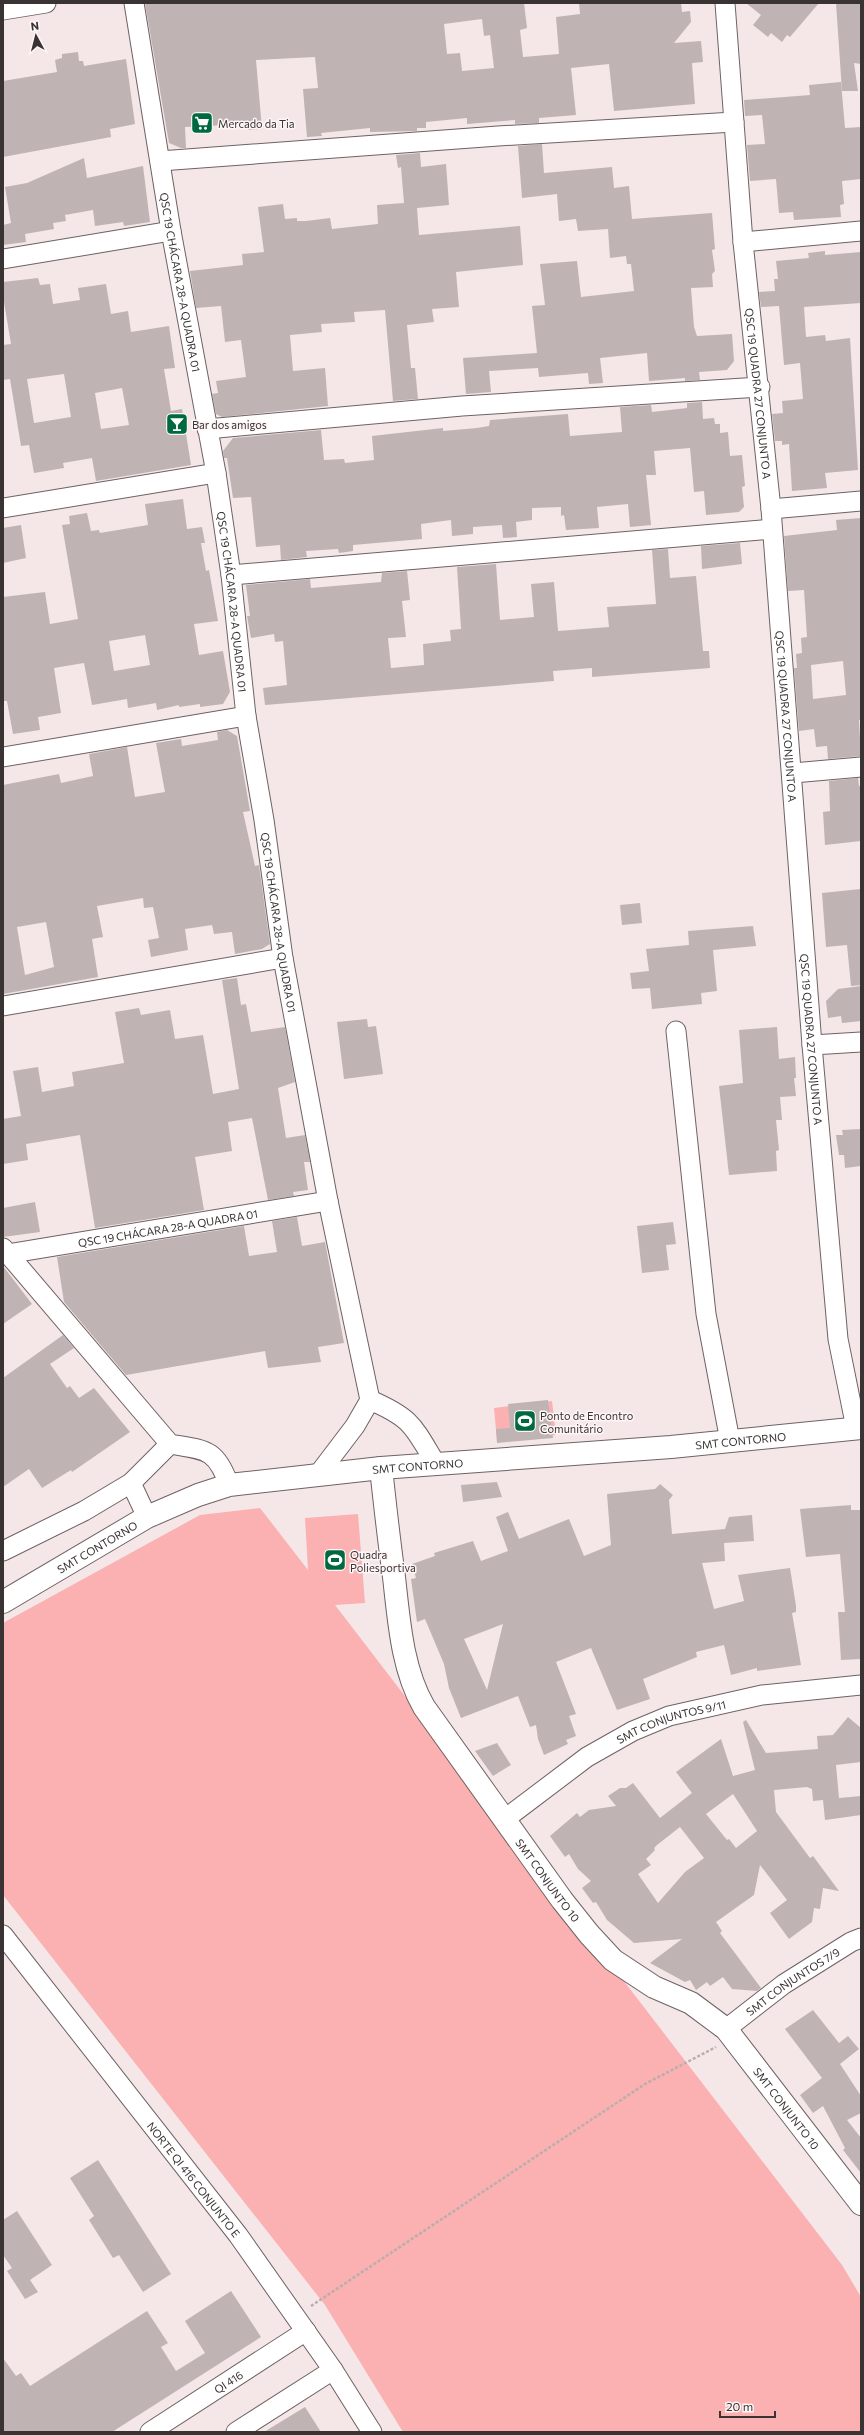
<svg xmlns="http://www.w3.org/2000/svg" width="864" height="2435" font-family="Commissioner,sans-serif">
<rect width="100%" height="100%" fill="#f5e7e7"/>
<path fill="#fbb0b1" d="M552,1401L556,1435L497,1441L494,1408Z
M260,1508L308,1570L305,1518L358,1514L365,1603L335,1605L842,2265L861,2297V2432H403L325,2305L3,1895V1623L200,1515Z"/>
<path fill="#c0b3b3" fill-rule="evenodd" d="M145,3H524L527,28L520,30L523,57L559,54L556,17L580,14L579,3H681L682,12L690,11L691,22L674,43L701,41L703,62L692,63L695,104L614,111L609,64L571,68L576,115L539,118V123L515,124V120L467,124V118L426,122V128H417V131L370,132V128L321,133L322,136L307,137L303,89L318,88L315,57L256,60L262,129L248,130L247,124L185,127L186,148H181L169,143ZM482,19L484,36L490,35L494,68L462,71L460,53L447,54L444,24Z
M746,3H819L790,37L787,35L782,42L771,33L768,37L753,25L761,15Z
M836,3H861V64L854,63L858,91H842Z
M78,52L79,61H83L84,66L126,59L135,124L110,129L111,137L3,157V81L57,72L55,60L62,58V54Z
M841,82L845,128L861,127V179L842,181L844,204L840,205L841,217L794,220L793,212L779,213L776,179L750,181L747,145L765,144L762,115L745,116L744,100L810,95L809,85Z
M542,144L544,173L612,167L614,188L629,186L632,219L712,213L715,249L712,250L715,271L712,274L713,287L691,288L694,327L697,336L732,334L734,361L727,370L699,372L700,380L685,381V378L649,381L647,353L600,358L603,383L589,384L588,373L539,377L538,368L489,371L491,392L466,394L463,358L537,353L532,306L545,305L540,264L577,261L581,297L634,291L631,264H627L626,256L610,258L608,229L578,231L576,219L559,221L557,194L522,198L518,146Z
M420,153L421,167L446,164L449,205L417,208L419,235L520,226L523,265L456,272L459,307L432,309L434,322L407,325L411,368H415L418,399L393,401L385,310L354,312L355,322L321,324L322,332L290,335L293,371L325,368L328,406L222,417L216,414L212,394L218,393L216,381L246,377L241,340L225,342L221,306L196,308L190,271L243,265L242,254L264,252L258,207L283,204L285,219L297,218V221H306L330,218L332,229L378,224L377,205L404,203L401,167L398,168L396,155Z
M84,158L87,178L143,166L150,222L124,226L123,222L95,226L93,210L65,215L66,221L53,223L54,229L25,234L26,242L3,245V225L11,223L5,187L27,183Z
M825,251V255L861,252V303L804,307L806,337L825,335L826,341L850,338L858,470L825,473L827,488L792,491L789,444L782,445V441H775L772,414L783,413L782,401L803,399L800,363L784,365L779,306L761,307L759,292L775,291L774,279H778L776,261L809,258L808,253Z
M38,278L40,285L50,284L53,304L80,300L78,288L106,284L111,314L128,311L131,332L169,326L175,368L164,369L171,411L182,409L191,465L96,481L92,458L63,463L64,468L34,473L29,445L21,446L10,379L3,380V345L11,344L3,296V282ZM64,374L71,417L34,423L27,379ZM122,388L129,425L101,429L95,393Z
M702,402L703,419L714,418L715,424H720V433L728,432L730,456L742,455L745,486L742,487L744,507L739,512L706,515L704,491L694,492L690,448L654,451L656,475H646L651,525L630,527L628,504L597,507L599,528L566,530L564,515L561,516V507L532,508V520L516,522L517,537L503,538L502,525L473,527V534L452,536L451,520L421,524L422,539L353,545V551L339,553L338,549L306,551L307,557L281,560L280,545L256,547L251,497L233,498L227,458H224L223,451L233,438L321,430L324,460L344,459L345,463L374,460L372,436L443,428V431L477,428L489,426L490,420L568,414L570,436L622,432L620,407L651,405L652,412L687,408V403Z
M183,499L187,529L202,527L205,543H201L206,571L209,570L218,621L194,624L199,655L223,651L230,692L223,704L200,707V704L179,707V705L157,710L156,703L128,708L127,699L92,705L84,663L54,668L61,713L38,717L40,730L13,734L7,701H3V597L45,592L50,624L78,619L62,525L70,524L69,516L87,513L91,531L99,530L100,533L148,525L145,504ZM145,635L150,665L114,671L109,641Z
M861,518V720H859L861,756L828,759L827,746L816,747L814,729L799,731L794,668H797L796,654L802,653L801,638L807,637L804,590L788,591L784,536L837,530L836,520ZM843,661L846,695L813,699L811,665Z
M21,525L26,558L3,563V528Z
M740,543L742,564L702,569L701,546Z
M668,549L670,578L696,576L703,651H709L710,668L592,677V668L553,671L554,681L265,705L263,688L287,685L283,641L275,642L274,634L251,638L247,616H250L246,585L310,579L311,588L381,582L382,573L407,571L410,600L402,601L406,637L388,638L391,668L424,665L423,644L451,641L450,630L461,629L457,567L496,564L500,620L534,617L531,584L554,582L558,631L609,627L607,607L656,604L652,550Z
M227,730L237,736L250,811L243,812L255,866L259,865L270,944L262,949L235,954L232,932L214,934L212,925L185,929L188,950L151,957L148,940L159,938L153,907L144,908L143,898L97,906L103,937L92,939L98,977L3,994V785L59,774L61,783L93,776L89,754L127,747L135,797L165,792L156,743L181,739L182,746L218,740L217,732ZM46,922L54,967L25,975L17,927Z
M858,778L859,786H861V841L825,845L823,812L830,811L829,781Z
M861,889V985L851,986L847,945L826,947L822,893Z
M640,903L642,923L622,925L620,905Z
M753,926L756,946L713,950L717,991L701,993L702,1004L652,1009L650,988L632,989L630,973L649,971L646,949L689,945L688,931Z
M237,978L241,1005L246,1004L251,1032L285,1027L295,1082L278,1088L286,1138L305,1135L310,1162H304L308,1190L293,1192L294,1196L268,1200L252,1118L228,1122L232,1151L195,1157L204,1210L95,1228L80,1135L26,1144L28,1160L3,1164V1119L21,1116L13,1071L38,1067L42,1092L74,1086L72,1072L124,1063L115,1012L139,1008L141,1015L170,1010L175,1039L203,1035L213,1094L239,1089L222,980Z
M861,986V1021L842,1023L841,1016L828,1018L826,1001L838,989Z
M367,1019L368,1027L376,1026L383,1074L344,1079L337,1022Z
M777,1027L779,1059L795,1057L796,1078H794L796,1096L780,1097L782,1120H776L779,1150L776,1151L777,1171L729,1175L719,1086L743,1083L739,1030Z
M861,1129V1166L845,1168L844,1155H839L836,1135H843L842,1130Z
M35,1202L40,1232L3,1237V1208Z
M297,1217L302,1246L325,1242L344,1343L318,1347L321,1362L268,1368L265,1351L126,1375L64,1302L57,1257L244,1226L249,1256L277,1252L272,1221Z
M673,1222L676,1244L666,1245L669,1270L642,1273L637,1226Z
M3,1266L32,1304L3,1324Z
M63,1335L74,1348L50,1364L67,1388L70,1386L79,1398L94,1388L130,1432L72,1472L71,1470L42,1488L29,1469L3,1487V1378Z
M548,1400L553,1438L497,1443L496,1429L510,1428L508,1404Z
M497,1482L502,1497L463,1502L461,1485Z
M660,1484L673,1495L669,1500L672,1534L725,1529L729,1517L752,1515L754,1541L724,1543L725,1561L702,1563L714,1609L744,1601L738,1575L790,1568L796,1606V1612L792,1613L801,1665L757,1671V1668L731,1675L724,1645L696,1652L697,1657L643,1679L650,1699L617,1710L591,1648L556,1662L576,1714L569,1716L576,1736L566,1740L568,1744L544,1755L538,1739L536,1725L530,1727L518,1696L461,1718L449,1688L444,1664L425,1619L417,1622L411,1579L416,1578L412,1564L435,1556L434,1553L473,1541L481,1561L508,1551L496,1517L508,1512L519,1539L569,1519L584,1556L611,1545L607,1494L655,1489ZM503,1624L487,1690L464,1639Z
M851,1505V1510H861V1659L841,1660L838,1612H845L840,1554L806,1557L800,1509Z
M848,1717L861,1728V1762L836,1765L839,1798L861,1796V1815L825,1820L823,1800L813,1801L812,1789L807,1787L774,1790L776,1812L810,1858L813,1856L839,1891L823,1888L820,1909L814,1908L812,1922L789,1939L770,1913L787,1900L760,1865L754,1895L716,1922L722,1931L720,1933L761,1988L757,1991L732,1989L723,1977L710,1986L707,1982L696,1990L690,1980L685,1982L650,1963L682,1939L634,1943L607,1920L596,1902L593,1903L582,1888L591,1881L578,1869L569,1854L565,1857L550,1836L577,1813L580,1817L589,1810L616,1806L608,1796L620,1788H626L633,1783L660,1818L692,1793L676,1772L721,1739L733,1776L755,1770L743,1722L746,1720L766,1753L818,1749L817,1736L833,1735ZM733,1794L757,1831L736,1848L729,1839L727,1840L706,1814ZM680,1827L704,1858L685,1872L658,1903L638,1874L651,1865L646,1859L655,1850L654,1848L657,1845Z
M497,1743L511,1765L493,1776L475,1751Z
M813,2010L839,2043L848,2036L859,2049L840,2064L861,2096V2113L847,2120L861,2138V2173L843,2150L845,2148L823,2106L813,2113L800,2095L822,2078L785,2029Z
M98,2160L171,2274L143,2292L119,2255L113,2258L89,2220L94,2216L70,2178Z
M17,2211L52,2265L30,2280L38,2292L25,2299L7,2271L12,2268L3,2255V2220Z
M231,2291L261,2337L112,2432H3V2358L16,2376L21,2373L30,2386L147,2311L168,2343L161,2347L176,2371L205,2353L185,2321Z
M305,2407L321,2432H264Z"/>
<g fill="none" stroke-linecap="round" stroke-linejoin="round">
<g stroke="#6e6262" stroke-width="21">
<g id="minor">
<path id="s1" d="M134,3L171,231L216,473L231,575L246,716L264,820L283,958L328,1201L370,1400L355,1426L317,1476"/>
<path id="s2" d="M725,3L743,242L771,509L812,1045L838,1339L856,1428"/>
<path d="M3,10L46,3"/>
<path d="M160,161L498,136L734,122"/>
<path d="M743,242L861,231"/>
<path d="M3,259L171,231"/>
<path d="M207,429L462,406L760,387"/>
<path d="M3,508L216,473"/>
<path d="M771,509L861,501"/>
<path d="M231,575L772,529"/>
<path d="M3,757L246,716"/>
<path d="M793,773L861,767"/>
<path d="M3,1006L283,958"/>
<path d="M676,1031L706,1314L730,1441"/>
<path d="M812,1045L861,1042"/>
<path d="M3,1248L170,1444C205,1450 216,1448 229,1485"/>
<path id="s3" d="M7,1254L328,1201"/>
<path d="M370,1400C412,1418 413,1426 436,1464"/>
<path d="M131,1483L147,1517"/>
<path d="M3,1551L84,1511L131,1483L170,1444"/>
<path id="s4" d="M505,1819L587,1757L633,1731L669,1716L762,1695L861,1685"/>
<path id="s5" d="M3,1935L238,2235L333,2370L372,2432"/>
<path id="s6" d="M726,2029L784,1984L851,1942L861,1938"/>
<path id="s7" d="M150,2432L306,2331"/>
<path d="M236,2432L333,2370"/>
</g>
</g>
<g stroke="#6e6262" stroke-width="24">
<g id="tertiary">
<path id="s8" d="M381,1468C385,1505 389,1541 394,1577C399,1621 402,1669 424,1707L562,1900L589,1934L613,1960L654,1987L691,2003L726,2029L861,2204"/>
<path id="s9" d="M3,1602L147,1517L198,1495L229,1485L381,1468L671,1447L861,1428"/>
</g>
</g>
<path stroke="#b9adad" stroke-width="2.5" stroke-dasharray="3 2" stroke-linecap="butt" d="M311,2306L645,2084L716,2047"/>
<use href="#minor" stroke="#fff" stroke-width="19"/>
<use href="#tertiary" stroke="#fff" stroke-width="22"/>
</g>
<defs>
<g id="supermarket-square" transform="scale(1.15)"><rect x="-9" y="-9" width="18" height="18" rx="4" fill="#006940" stroke="#fef6f6"/><path d="M-6-5.5h2.5l.6 2H6L4.5 2H-2.5L-4.4-4H-6ZM-1.5 3.2a1.3 1.3 0 1 0 .1 0ZM3 3.2a1.3 1.3 0 1 0 .1 0Z" fill="#fff"/></g>
<g id="bar-square" transform="scale(1.15)"><rect x="-9" y="-9" width="18" height="18" rx="4" fill="#006940" stroke="#fef6f6"/><path d="M-6-5H6L.8 .8V4.5H3.5V6h-7V4.5H-.8V.8Z" fill="#fff"/></g>
<g id="stadium-square" transform="scale(1.15)"><rect x="-9" y="-9" width="18" height="18" rx="4" fill="#006940" stroke="#fef6f6"/><path d="M0-5a6.5 5 0 1 0 0 10a6.5 5 0 1 0 0-10ZM-3.5-1.8h7v3.6h-7Z" fill="#fff"/></g>
</defs>
<g fill-rule="evenodd">
<use href="#supermarket-square" x="202" y="123"/>
<use href="#bar-square" x="177" y="424"/>
<use href="#stadium-square" x="525" y="1421"/>
<use href="#stadium-square" x="335" y="1560"/>
</g>
<g text-anchor="middle" dominant-baseline="central" stroke-width="3" stroke-linejoin="round" paint-order="stroke">
<g font-size="11" fill="#393333" stroke="#fef6f6" text-anchor="start">
<text x="218" y="123">Mercado da Tia</text>
<text x="192" y="424">Bar dos amigos</text>
<text x="540" y="1415">Ponto de Encontro<tspan x="540" dy="13">Comunitário</tspan></text>
<text x="350" y="1554">Quadra<tspan x="350" dy="13">Poliesportiva</tspan></text>
</g>
<g font-size="11" fill="#393333" stroke="#fef6f6">
<text stroke="none"><textPath href="#s1" startOffset="283">QSC 19 CHÁCARA 28-A QUADRA 01</textPath></text>
<text stroke="none"><textPath href="#s2" startOffset="392">QSC 19 QUADRA 27 CONJUNTO A</textPath></text>
<text stroke="none"><textPath href="#s1" startOffset="607">QSC 19 CHÁCARA 28-A QUADRA 01</textPath></text>
<text stroke="none"><textPath href="#s2" startOffset="716">QSC 19 QUADRA 27 CONJUNTO A</textPath></text>
<text stroke="none"><textPath href="#s1" startOffset="931">QSC 19 CHÁCARA 28-A QUADRA 01</textPath></text>
<text stroke="none"><textPath href="#s2" startOffset="1040">QSC 19 QUADRA 27 CONJUNTO A</textPath></text>
<text stroke="none"><textPath href="#s3" startOffset="163">QSC 19 CHÁCARA 28-A QUADRA 01</textPath></text>
<text stroke="none"><textPath href="#s9" startOffset="769">SMT CONTORNO</textPath></text>
<text stroke="none"><textPath href="#s9" startOffset="445">SMT CONTORNO</textPath></text>
<text stroke="none"><textPath href="#s9" startOffset="109">SMT CONTORNO</textPath></text>
<text stroke="none"><textPath href="#s4" startOffset="195">SMT CONJUNTOS 9/11</textPath></text>
<text stroke="none"><textPath href="#s8" startOffset="457">SMT CONJUNTO 10</textPath></text>
<text stroke="none"><textPath href="#s6" startOffset="82">SMT CONJUNTOS 7/9</textPath></text>
<text stroke="none"><textPath href="#s8" startOffset="793">SMT CONJUNTO 10</textPath></text>
<text stroke="none"><textPath href="#s5" startOffset="310">NORTE QI 416 CONJUNTO E</textPath></text>
<text stroke="none"><textPath href="#s7" startOffset="93">QI 416</textPath></text>
</g>
</g>
<rect width="864" height="2435" fill="none" stroke="#393333" stroke-width="8"/>
<g transform="translate(36 36) rotate(353)" stroke="#fef6f6" stroke-width="3" paint-order="stroke">
<path d="M0-3L7 15L0 10L-7 15Z" fill="#393333"/>
<text y="-6" font-size="11" font-weight="bold" text-anchor="middle" fill="#393333">N</text>
</g>
<path d="M720 2411v6h55v-6" fill="none" stroke="#393333" stroke-width="2"/>
<text x="726" y="2411" font-size="12" fill="#393333" stroke="#fef6f6" stroke-width="3" paint-order="stroke">20 m</text>
</svg>
